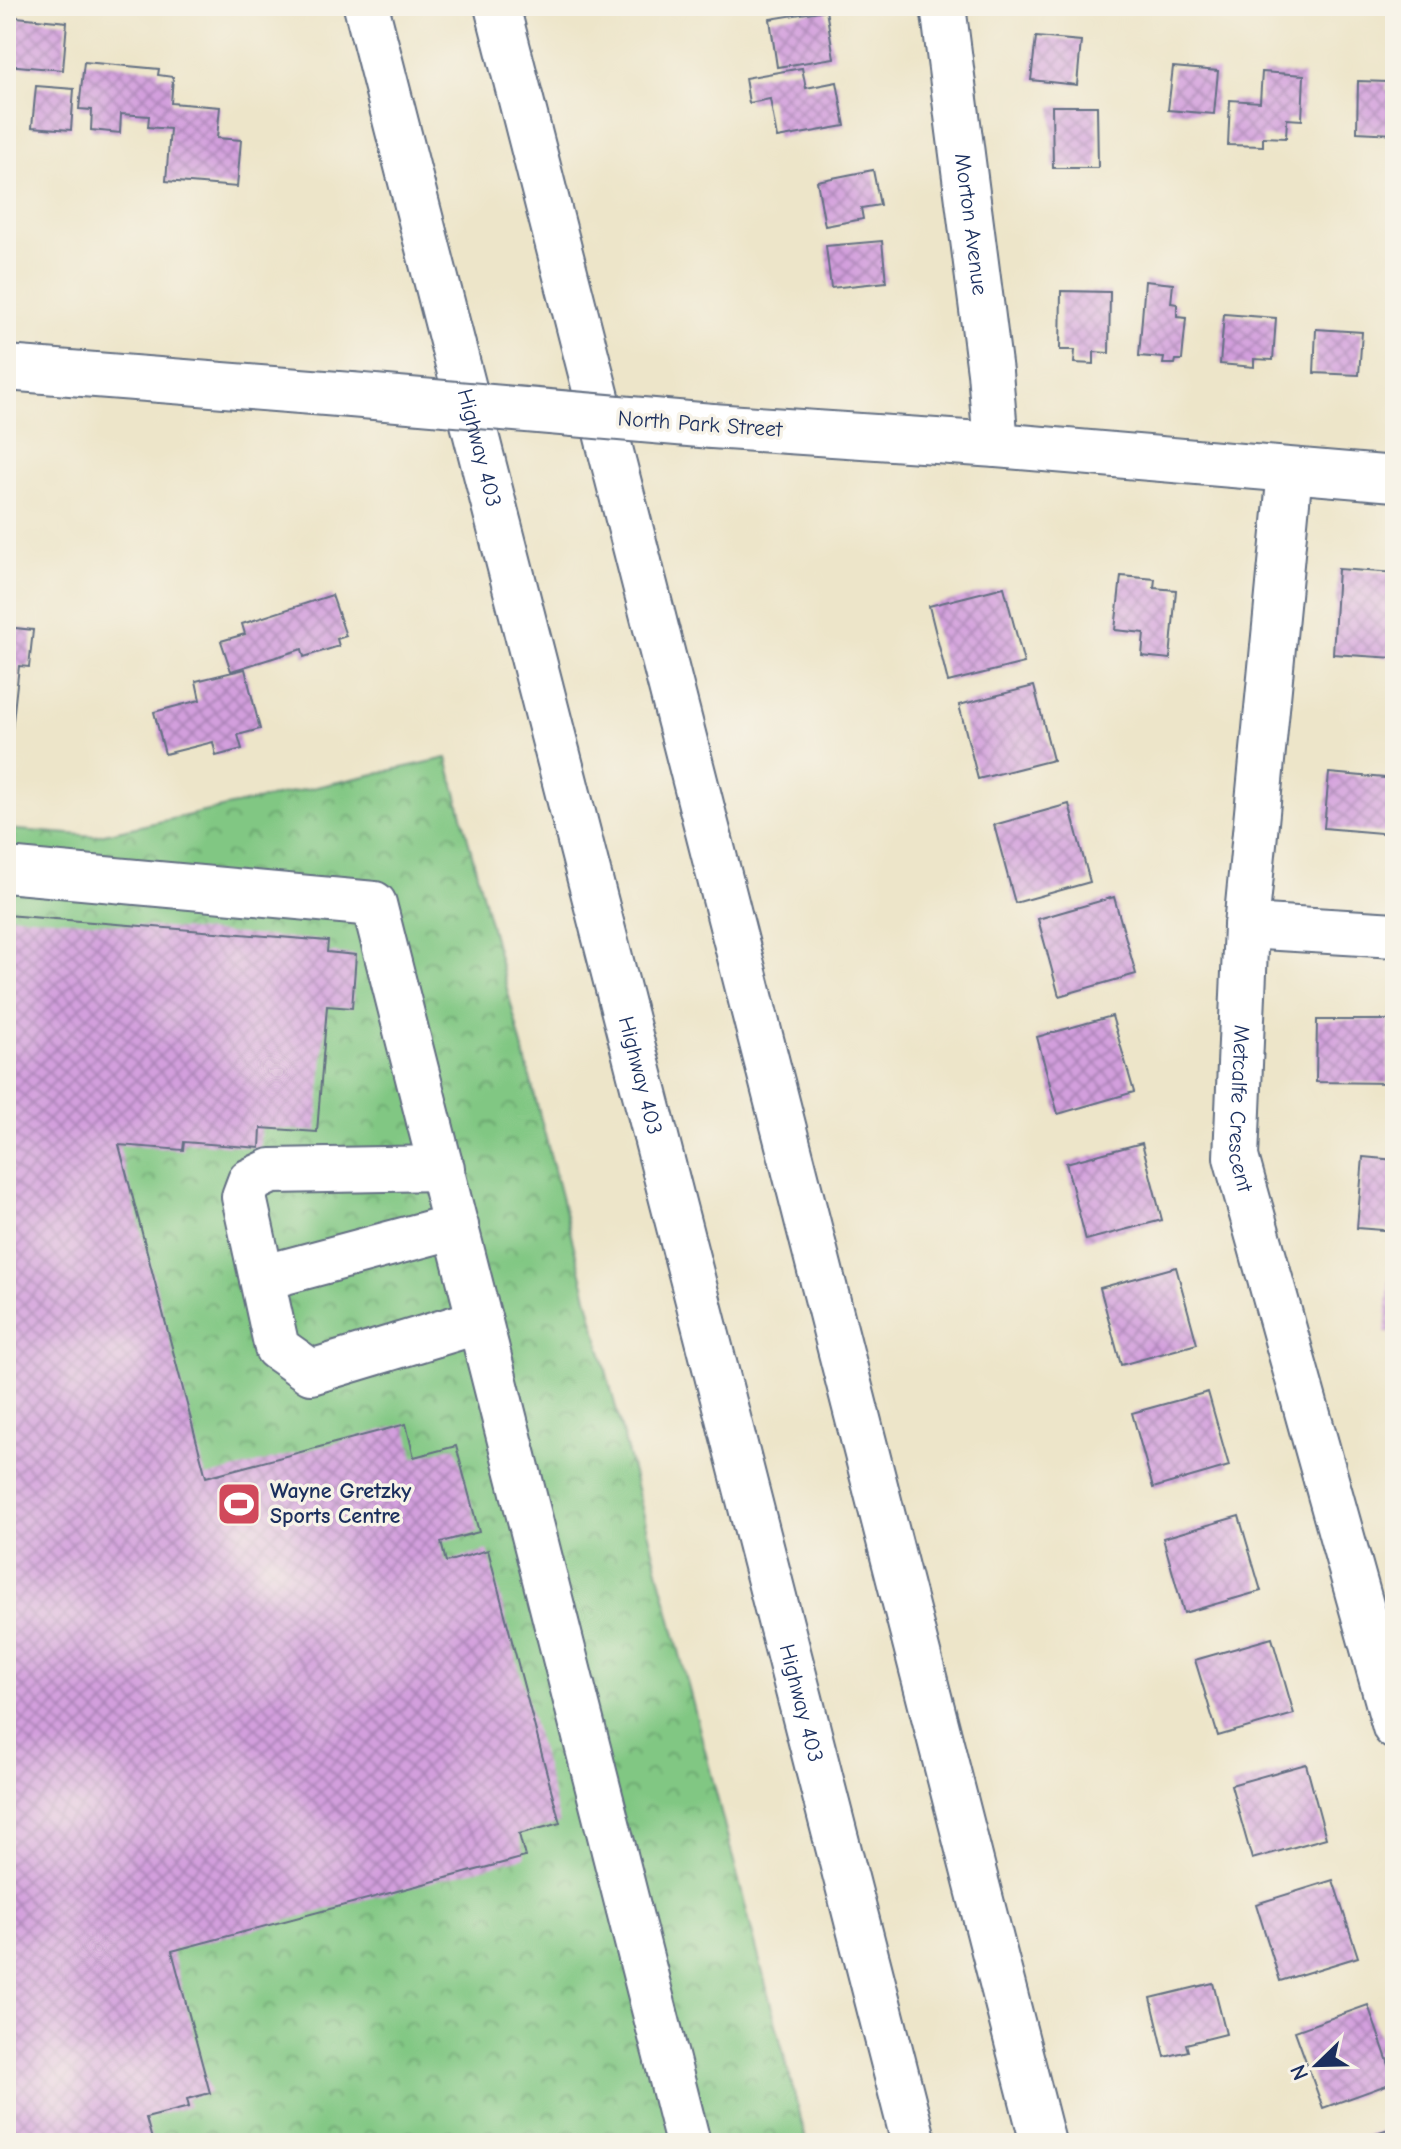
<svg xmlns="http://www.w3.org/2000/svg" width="1401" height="2149" font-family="'Comic Neue',sans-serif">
<defs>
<pattern id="park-crowns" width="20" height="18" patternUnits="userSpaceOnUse" patternTransform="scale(2)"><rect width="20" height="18" fill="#81c783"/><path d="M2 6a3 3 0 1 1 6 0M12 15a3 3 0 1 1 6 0" fill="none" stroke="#69a26e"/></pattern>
<pattern id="building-cross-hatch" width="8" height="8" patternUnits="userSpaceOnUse" patternTransform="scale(2)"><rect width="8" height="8" fill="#d39fdd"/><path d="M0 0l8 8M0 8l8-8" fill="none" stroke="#aa82b6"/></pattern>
</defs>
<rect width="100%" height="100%" fill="#f7f3e8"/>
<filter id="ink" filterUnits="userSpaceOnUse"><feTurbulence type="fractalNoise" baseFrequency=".0125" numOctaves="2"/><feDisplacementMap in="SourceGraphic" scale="16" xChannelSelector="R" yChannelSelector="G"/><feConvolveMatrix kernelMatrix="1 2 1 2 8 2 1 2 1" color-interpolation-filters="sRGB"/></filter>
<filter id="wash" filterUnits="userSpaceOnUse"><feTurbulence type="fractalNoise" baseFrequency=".006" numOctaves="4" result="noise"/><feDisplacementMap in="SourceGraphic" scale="32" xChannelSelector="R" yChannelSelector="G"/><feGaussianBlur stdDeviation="1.8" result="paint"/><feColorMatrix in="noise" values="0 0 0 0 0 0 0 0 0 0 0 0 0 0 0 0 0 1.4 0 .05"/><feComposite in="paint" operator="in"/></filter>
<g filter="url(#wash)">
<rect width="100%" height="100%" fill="#ede5c9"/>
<path fill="url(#park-crowns)" stroke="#4e7b70" stroke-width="2" d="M447,758L807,2143H6V829L95,836Z"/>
<g id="blocks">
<path fill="url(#building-cross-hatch)" d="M826,10L834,58L777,67L770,19Z
M6,16L67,22L63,70L6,65Z
M1036,37L1081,41L1077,85L1031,80Z
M84,62L159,69L158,75L173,77L171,103L220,107L217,138L241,140L237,187L166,181L170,129L148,127L149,116L121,114L120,133L91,130L92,110L79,109Z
M1173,67L1218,71L1214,114L1168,110Z
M802,68L806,88L837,82L845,126L777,138L770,99L749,103L745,78Z
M1262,72L1304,75L1302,120L1287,119L1286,138L1263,137V146L1228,145L1230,100L1260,102Z
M1358,81L1387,82L1386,90H1395V134L1357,132Z
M36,86L74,89L71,130L32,127Z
M1052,106H1097L1098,168H1053Z
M873,170L880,205L861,208L863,219L825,226L817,181Z
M882,241L886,282L831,288L826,246Z
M1145,281L1173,284L1171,303L1177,304V317L1186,318L1182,360H1176L1175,364H1163L1164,358L1139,356Z
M1061,291L1110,292L1109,353L1094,352V364L1074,363L1075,350H1060Z
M1224,314L1276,318L1273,360L1254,359V367L1220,364Z
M1316,329L1362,332L1359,375L1314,373Z
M1338,569L1395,573V658L1333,654Z
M1121,576L1155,579L1154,588L1176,590L1170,659L1142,656L1144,633L1115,630Z
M1004,587L1024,663L948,682L929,606Z
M332,595L346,636L337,639L339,646L304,657L302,649L231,671L221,641L245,634L242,624Z
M6,627L33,630L29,667L19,666L8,766L6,765Z
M245,669L260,729L238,735L242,749L216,756L213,742L165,754L154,712L200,700L196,681Z
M1034,686L1053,760L978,779L959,705Z
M1329,773L1395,779L1392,834L1324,828Z
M1069,804L1090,882L1015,903L994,825Z
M1114,897L1136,974L1059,996L1038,919Z
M6,915L328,941L327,952L356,955L352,1008L327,1006L317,1132L261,1128L260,1148L184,1142L183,1150L119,1145L206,1477L406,1424L414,1457L456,1446L479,1532L441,1542L446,1562L488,1550L560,1823L519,1834L525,1857L172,1951L210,2093L187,2099L189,2107L146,2118L153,2143H6Z
M1112,1016L1134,1092L1058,1114L1037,1037Z
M1317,1020H1389L1388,1083L1316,1082Z
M1142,1143L1162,1220L1086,1240L1066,1163Z
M1363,1157L1395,1160V1231L1357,1228Z
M1390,1265H1395V1334L1385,1333Z
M1176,1267L1197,1344L1121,1365L1100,1288Z
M1208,1392L1229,1466L1153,1488L1132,1413Z
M1239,1516L1261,1591L1184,1613L1163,1538Z
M1272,1638L1294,1714L1218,1736L1195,1660Z
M1306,1764L1326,1838L1252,1859L1231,1785Z
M1333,1880L1358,1957L1280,1981L1256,1904Z
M1213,1983L1226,2034L1186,2044L1188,2051L1165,2057L1151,1998Z
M1368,2005L1395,2082L1323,2108L1295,2031Z
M1395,2127V2143H1347L1346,2142Z"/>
</g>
</g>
<g filter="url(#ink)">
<use href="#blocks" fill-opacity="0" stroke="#646f83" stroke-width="2"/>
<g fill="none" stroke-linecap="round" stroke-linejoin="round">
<g stroke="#646f83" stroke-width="48">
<g id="minor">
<path id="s1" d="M943,6L990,372L996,445"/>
<path id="s2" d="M1290,471L1246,926L1236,1157L1395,1727"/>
<path d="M6,870L374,904L688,2143"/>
<path d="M1246,926L1395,935"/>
<path d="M442,1168L271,1171L250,1181L244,1197L277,1348L311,1372L480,1321"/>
<path d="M262,1278L456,1226"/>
</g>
</g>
<g stroke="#646f83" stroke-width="48">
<path id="major" d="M6,368L351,395
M712,426L996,445L1395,479"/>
</g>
<g stroke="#646f83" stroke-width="48">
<g id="highway">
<path id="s3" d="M366,6L914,2143"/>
<path d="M497,6L1043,2143"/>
</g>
</g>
<use href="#minor" stroke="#fff" stroke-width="44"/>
<use href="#major" stroke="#fff" stroke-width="44"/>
<use href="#highway" stroke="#fff" stroke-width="44"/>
<g stroke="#646f83" stroke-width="48" stroke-linecap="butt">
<path id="major-bridge" d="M351,395L712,426"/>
</g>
<use href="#major-bridge" stroke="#fff" stroke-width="44"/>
</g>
</g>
<defs>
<g id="stadium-square" transform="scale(2.3)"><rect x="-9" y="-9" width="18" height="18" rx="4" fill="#d1495b" stroke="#f7f3e8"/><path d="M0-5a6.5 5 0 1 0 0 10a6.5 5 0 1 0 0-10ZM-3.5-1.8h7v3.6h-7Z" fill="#fff"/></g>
</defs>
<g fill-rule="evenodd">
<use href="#stadium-square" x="239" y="1504"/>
</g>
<g text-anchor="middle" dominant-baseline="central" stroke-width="7" stroke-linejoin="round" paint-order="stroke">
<g font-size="22" fill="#1b2f5e" stroke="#f7f3e8">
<text stroke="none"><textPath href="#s1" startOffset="220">Morton Avenue</textPath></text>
<text transform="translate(700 424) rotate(4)">North Park Street</text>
<text stroke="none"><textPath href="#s3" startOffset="456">Highway 403</textPath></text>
<text stroke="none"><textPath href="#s3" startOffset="1104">Highway 403</textPath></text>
<text stroke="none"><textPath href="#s2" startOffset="640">Metcalfe Crescent</textPath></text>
<text stroke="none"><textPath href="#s3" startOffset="1752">Highway 403</textPath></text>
</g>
<g font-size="22" font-weight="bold" fill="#1b2f5e" stroke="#f7f3e8" text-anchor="start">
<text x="270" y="1491">Wayne Gretzky<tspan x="270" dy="25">Sports Centre</tspan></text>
</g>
</g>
<rect width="1401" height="2149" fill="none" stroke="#f7f3e8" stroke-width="32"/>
<g transform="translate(1317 2065) rotate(247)" stroke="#f7f3e8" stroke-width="6" paint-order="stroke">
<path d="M0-6L14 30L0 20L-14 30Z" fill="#1b2f5e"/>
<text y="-12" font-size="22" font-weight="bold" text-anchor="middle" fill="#1b2f5e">N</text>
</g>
</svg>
